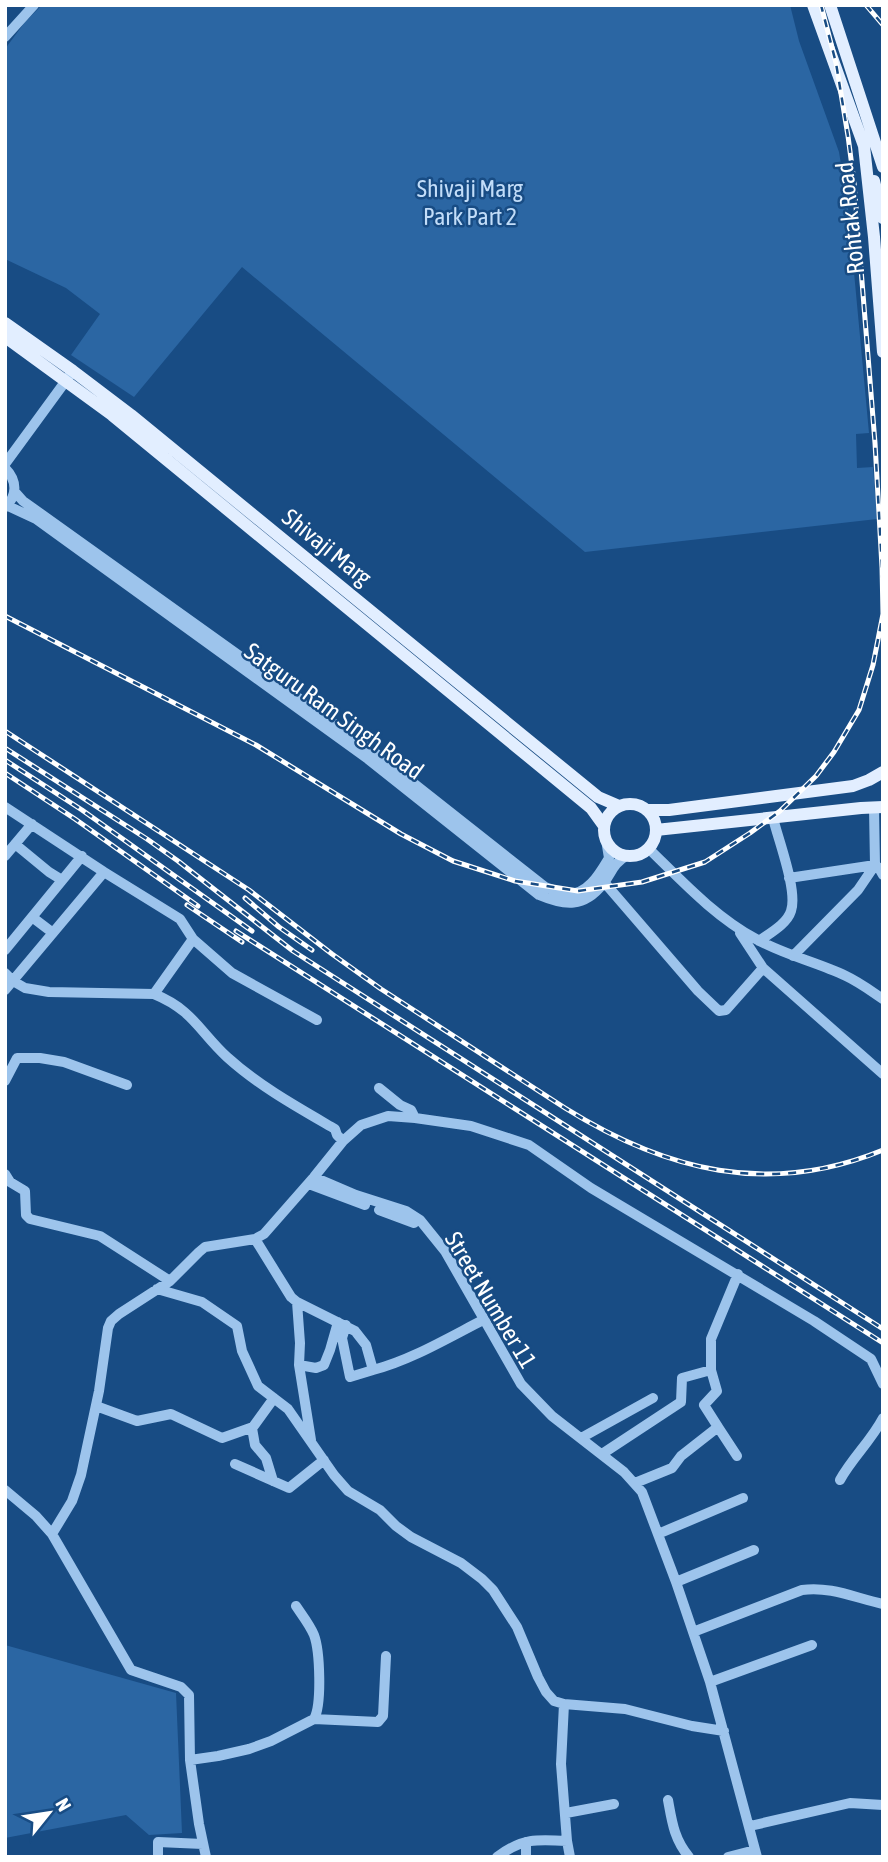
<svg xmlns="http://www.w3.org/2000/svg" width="888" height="1862" font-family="'Asap Condensed',sans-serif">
<rect width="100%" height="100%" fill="#184c84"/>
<path fill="#2b66a3" d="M42,5H790L799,41L839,152L848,208L869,433L856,434L857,468L873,467L877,519L585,552L242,267L134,397L71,355L100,314L66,288L5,259V49L25,22Z
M5,1645L176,1693L182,1833L149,1835L126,1815L5,1838Z"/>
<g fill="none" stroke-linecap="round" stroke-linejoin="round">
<path stroke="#9dc4ec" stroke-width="10" d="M5,37L34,5
M5,464L73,371
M5,468C17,480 18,496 5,507
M15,492L23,501L374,752L545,887C552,889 561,894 567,894C588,895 600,873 609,858L606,840
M8,506L36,519L368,759L539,895C565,906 584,908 603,884C613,871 612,865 627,855
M5,807L104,872L180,919L193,939L232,973L317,1020
M15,844L49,872L62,880
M648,848C682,881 714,916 756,939C784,955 817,962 846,976C859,982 871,991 883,999
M5,856L32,824
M789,878L875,865L879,868L883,875
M604,882L698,991L719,1011L726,1010L763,968
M32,917L53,933
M740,933L763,968L883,1074
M759,941C770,933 787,924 791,911C798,891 778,839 773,818
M5,950L82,856
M793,956L858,890L875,865L874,808
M5,973L13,981L25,988L49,992L154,994C193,1010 199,1031 227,1057C259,1086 297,1107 335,1129L337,1135L343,1141
M5,990L104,872
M154,994L193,939
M5,1081L17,1058H40L64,1062L127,1085
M379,1088L400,1105L411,1110L415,1118
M5,1174L10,1182L25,1191L26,1215L30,1219L100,1236L170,1281
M314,1177L356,1195L406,1211L420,1220L445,1251L521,1384L552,1416L624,1472L642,1492L676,1582L710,1682L757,1857
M309,1184L365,1205
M379,1210L414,1223
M255,1239L291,1297L297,1302L355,1331L366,1345L373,1370C411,1360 448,1338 483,1320
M157,1289L202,1302L237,1326L242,1351L258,1386L288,1409L334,1475L348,1491L380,1510L396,1526L411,1537L461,1563L482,1579L493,1590L517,1627L538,1677L546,1692L554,1701L564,1704L625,1709L692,1726L724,1731
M297,1302L300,1343L299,1365L311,1440
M346,1325L342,1338L350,1377L373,1370
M299,1365L316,1368L324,1365L330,1350L338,1322
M96,1406L137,1421L171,1414L222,1438L253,1427L274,1398
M718,1427L704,1405L717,1391L711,1370V1339L738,1274
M252,1428L255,1445L266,1458L273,1481
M581,1438L653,1398
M602,1454L681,1402L682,1378L711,1370
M235,1464L289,1488L324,1460
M840,1480C852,1458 871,1441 883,1418
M635,1483L672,1468L681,1456L718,1427L737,1456
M5,1490L36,1516L52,1534L131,1670L181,1687L189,1695L190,1760L199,1824L206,1857
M52,1534L72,1501L81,1475L99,1391L108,1328L111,1321L119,1314L170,1281L199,1252L205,1247L255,1239L264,1234L314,1177L343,1141L361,1125L388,1116L415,1118L471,1126L529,1145L591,1188L814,1321L871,1359L883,1384
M658,1534L743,1498
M676,1582L754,1550
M296,1606C302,1615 310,1625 314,1635C320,1651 322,1705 314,1719
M693,1632L802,1590C831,1586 855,1598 883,1604
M710,1682L812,1645
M564,1704L561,1764L567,1841L570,1857
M190,1760L218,1756L249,1749L271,1741L314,1719L378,1722L383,1716L386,1656
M668,1800C672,1822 674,1839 689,1857
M566,1813L614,1804
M750,1826L850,1803L883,1805
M526,1842V1857
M158,1857V1842L203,1844
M497,1857C522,1838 537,1839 567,1841
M728,1857L755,1850"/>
<path stroke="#e2eeff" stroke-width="12" d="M813,5L864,146L874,237L883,352
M830,5L883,167
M874,181L883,218
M5,323L73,371L131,415L598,797L619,806
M5,337L112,415L591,808L604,826
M604 830a26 26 0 1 1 52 0a26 26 0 1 1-52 0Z
M647,810H669L853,786L869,780L883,772
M656,830L861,808L883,807"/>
<g stroke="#fff" stroke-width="5">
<path id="rail" d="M866,5L883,25
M5,616L256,745L401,834L453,861L515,881L578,891L642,882L705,862L750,833L780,811L816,776L834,752L859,710L873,665L883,614L882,567L875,443L854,182L848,136L836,63L821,5
M5,731L249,890L332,954L381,989L565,1108C666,1171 769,1197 883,1150
M5,748L147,839L178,861L293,951L883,1329
M5,760L82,810L252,931
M5,773L75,819L198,906
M245,898L279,927L312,950
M187,905L242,942
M236,931L883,1343"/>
</g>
<use href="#rail" stroke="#184c84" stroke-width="2.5" stroke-dasharray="8" stroke-linecap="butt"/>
</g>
<g text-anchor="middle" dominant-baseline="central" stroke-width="5" stroke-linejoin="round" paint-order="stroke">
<g font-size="24" fill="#c2ddf9" stroke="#184c84">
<text x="470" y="188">Shivaji Marg<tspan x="470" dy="28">Park Part 2</tspan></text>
</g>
<g font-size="24" fill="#fff" stroke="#184c84">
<text transform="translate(850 218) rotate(-96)">Rohtak Road</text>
<text transform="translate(327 547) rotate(39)">Shivaji Marg</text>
<text transform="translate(334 711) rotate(36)">Satguru Ram Singh Road</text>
<text transform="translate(491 1300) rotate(59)">Street Number 11</text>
</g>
</g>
<rect width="888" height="1862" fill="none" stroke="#ffffff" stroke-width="14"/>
<g transform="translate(49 1813) rotate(60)" stroke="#184c84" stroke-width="5" paint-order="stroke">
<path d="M0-5L12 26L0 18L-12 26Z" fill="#ffffff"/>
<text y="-10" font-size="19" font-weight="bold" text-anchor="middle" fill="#ffffff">N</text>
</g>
</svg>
